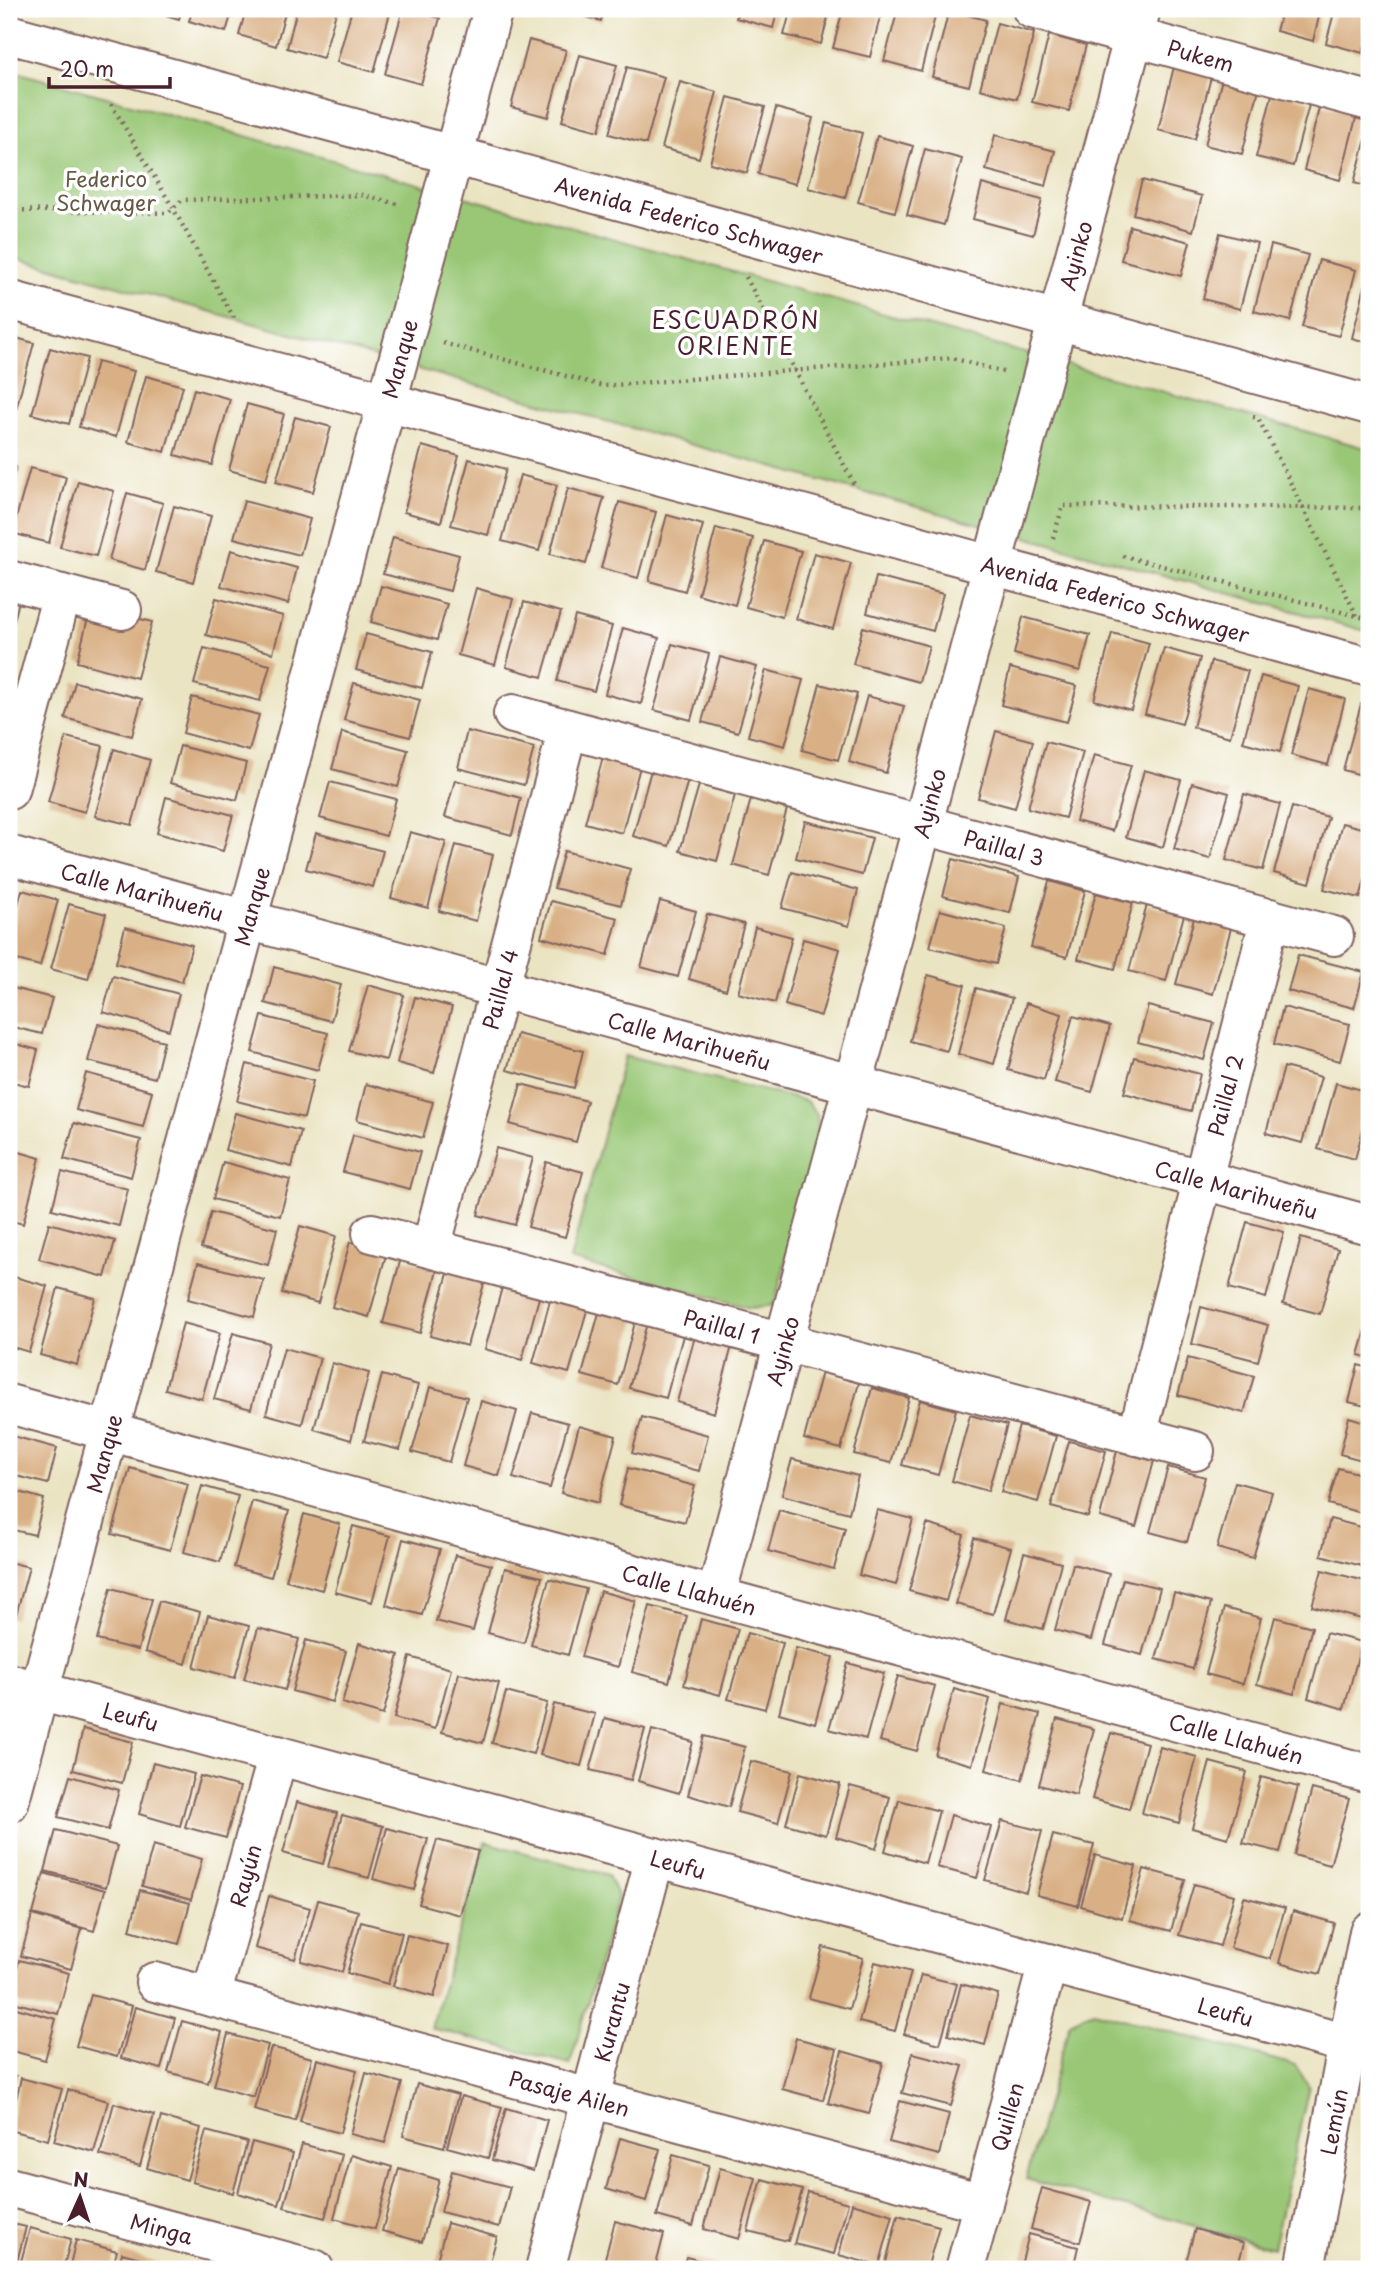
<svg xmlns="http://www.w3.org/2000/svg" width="1378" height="2278" font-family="'Playpen Sans',sans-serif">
<rect width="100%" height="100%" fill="#fff"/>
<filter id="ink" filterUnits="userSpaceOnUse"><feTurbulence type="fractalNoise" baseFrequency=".0143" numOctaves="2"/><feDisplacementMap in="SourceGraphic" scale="14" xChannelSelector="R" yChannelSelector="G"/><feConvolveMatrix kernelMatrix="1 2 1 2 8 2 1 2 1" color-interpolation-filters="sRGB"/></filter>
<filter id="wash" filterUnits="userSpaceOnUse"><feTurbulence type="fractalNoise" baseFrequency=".00686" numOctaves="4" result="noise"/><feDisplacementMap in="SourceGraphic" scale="28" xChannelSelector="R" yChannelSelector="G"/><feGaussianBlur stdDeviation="1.57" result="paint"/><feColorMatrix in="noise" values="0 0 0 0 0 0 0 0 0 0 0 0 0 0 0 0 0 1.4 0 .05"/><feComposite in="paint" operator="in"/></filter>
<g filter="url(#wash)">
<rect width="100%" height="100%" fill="#ebe4c3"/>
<path fill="#99c776" stroke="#727350" stroke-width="2" d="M9,70L1369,449V632L9,256Z
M624,1056L806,1101L817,1114L818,1139L774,1305L750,1308L570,1260Z
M485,1842L608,1875L618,1898L570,2064L431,2028Z
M1093,2011L1295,2065L1309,2086L1273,2248L1026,2179L1070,2022Z"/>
<g id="blocks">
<path fill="#d9b085" d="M146,9H182L179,19Z
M193,9H233L226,32L189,21Z
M246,9H286L276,46L239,35Z
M297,9H337L323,58L287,48Z
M352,9H391L374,72L337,62Z
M403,9L440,18L421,84L385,74Z
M558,9H604L601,21Z
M739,9H778L773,28L736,18Z
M791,9H830L821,44L784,35Z
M843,9H882L870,57L833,48Z
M898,9H937L921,71L884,61Z
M1282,9H1321L1313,41L1276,31Z
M1335,9H1369V28L1363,53L1326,43Z
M949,10L986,20L969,86L932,77Z
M997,23L1034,33L1017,99L980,89Z
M1049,35L1086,45L1069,111L1032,102Z
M529,40L566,50L548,117L511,107Z
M580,55L617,65L599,131L562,121Z
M1175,63L1212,73L1195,139L1158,130Z
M627,67L664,77L646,144L609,134Z
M1222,79L1259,89L1242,154L1205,145Z
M680,82L717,92L699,158L662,148Z
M1273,91L1310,101L1293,166L1256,157Z
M728,97L765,107L747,173L710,163Z
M1320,104L1357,114L1340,180L1304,170Z
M776,108L813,118L795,184L758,174Z
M826,123L862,133L845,198L808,188Z
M1369,128V187L1354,183Z
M995,135L1055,151L1046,186L986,170Z
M877,136L913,146L895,212L858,202Z
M925,149L962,159L944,225L907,215Z
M1142,180L1202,196L1193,231L1133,214Z
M982,184L1042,200L1033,235L973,219Z
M1130,226L1190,242L1181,276L1121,260Z
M1220,233L1257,243L1240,309L1203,299Z
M1271,245L1308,255L1290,321L1254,311Z
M1319,260L1356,270L1339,336L1302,327Z
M1368,274H1369V343L1352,338Z
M9,336L34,343L16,409L9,407Z
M50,348L87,358L69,424L32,414Z
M97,362L134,371L116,437L79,427Z
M146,376L183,386L165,452L128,442Z
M194,389L230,399L212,465L175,455Z
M247,404L284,414L266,480L229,470Z
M295,417L331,427L313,492L276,482Z
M422,446L459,456L441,522L404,512Z
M469,459L506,469L488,535L451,525Z
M9,465L16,467L10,489H9Z
M30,468L66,477L49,543L12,533Z
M520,475L557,485L539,551L502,541Z
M78,481L114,491L96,556L60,547Z
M568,488L604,498L586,564L550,554Z
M127,493L163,503L145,570L109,560Z
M244,501L310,519L300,555L234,538Z
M619,502L656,512L638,578L601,568Z
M174,506L211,516L193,582L156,572Z
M667,515L703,525L685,591L649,581Z
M716,528L753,538L735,605L698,594Z
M393,537L459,555L450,591L383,574Z
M764,541L801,551L782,617L746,607Z
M231,550L297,568L288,604L221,586Z
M814,553L851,563L833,629L796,619Z
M876,577L943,594L933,631L867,613Z
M381,586L447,604L437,640L371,622Z
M476,588L513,599L495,665L458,655Z
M9,598L19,601L10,637H9Z
M216,598L283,616L273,653L206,635Z
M524,602L561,612L542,677L506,667Z
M91,606L152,622L137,678L77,662Z
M575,616L612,626L594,691L557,681Z
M1023,617L1090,635L1080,671L1014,654Z
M863,627L929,646L919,682L853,664Z
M623,628L659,638L641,704L605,694Z
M1112,633L1149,643L1131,710L1094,700Z
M366,634L432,652L422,688L356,670Z
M672,644L709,654L691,720L654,710Z
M204,648L270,665L260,701L194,684Z
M1164,648L1200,658L1182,724L1145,714Z
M720,657L757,667L738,732L702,722Z
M1211,661L1248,671L1230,737L1193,727Z
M1010,668L1077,686L1067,722L1001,705Z
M766,670L803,680L785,746L748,736Z
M1261,676L1298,686L1280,752L1243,742Z
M75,682L142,699L132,736L65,718Z
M354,683L420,700L410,737L344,720Z
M820,684L857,694L838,760L802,750Z
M1309,689L1345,699L1328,765L1291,755Z
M867,696L904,706L886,773L849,762Z
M192,697L259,715L249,751L183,733Z
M1361,704L1369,707V777L1343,770Z
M467,731L534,748L524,785L458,768Z
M996,731L1033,741L1015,808L978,798Z
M342,732L408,750L398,787L332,769Z
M66,737L103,746L85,812L48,802Z
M1046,742L1083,752L1065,818L1028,808Z
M180,746L246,763L237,800L170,783Z
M114,749L150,760L132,825L95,816Z
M1094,755L1131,765L1112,831L1076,821Z
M603,757L640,767L622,833L585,823Z
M651,770L688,780L669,846L633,836Z
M1144,770L1181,780L1163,847L1126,837Z
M455,780L521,798L512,835L445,817Z
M330,782L396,799L386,836L320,818Z
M1192,783L1229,793L1210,859L1174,849Z
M699,785L735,795L717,861L680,851Z
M1244,794L1280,804L1263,870L1226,860Z
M166,797L233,815L223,851L157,833Z
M751,799L787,809L769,875L733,865Z
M1292,807L1328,817L1310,883L1274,873Z
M805,821L872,838L862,875L796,858Z
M1342,823L1369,830V865L1360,898L1324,889Z
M410,832L446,842L428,908L391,898Z
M316,833L383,851L373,887L306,869Z
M456,845L493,855L476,921L439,911Z
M564,851L630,869L621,905L554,888Z
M953,859L1019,877L1010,913L943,896Z
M792,872L858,890L849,926L782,908Z
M1049,881L1085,891L1067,957L1031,947Z
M22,890L58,900L40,966L9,958V938Z
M1096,893L1133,903L1115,969L1078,959Z
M551,901L618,918L608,955L541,937Z
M660,901L696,911L678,977L641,967Z
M69,904L106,914L88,979L51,969Z
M1147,905L1184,915L1166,981L1129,971Z
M940,910L1006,928L996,964L930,947Z
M707,914L744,924L726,990L689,979Z
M1194,918L1231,928L1213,994L1176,984Z
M125,927L192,945L182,982L116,963Z
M755,927L792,937L775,1003L738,993Z
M803,939L840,949L821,1016L785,1005Z
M1298,955L1364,972L1354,1008L1288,991Z
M274,967L341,985L331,1021L265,1003Z
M928,975L965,985L947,1051L910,1041Z
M113,976L179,994L169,1030L103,1012Z
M368,985L404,995L386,1060L349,1051Z
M9,987L52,998L42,1034L9,1026Z
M976,988L1012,998L994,1064L958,1054Z
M415,997L452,1007L434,1073L397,1063Z
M1026,1003L1062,1014L1044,1080L1008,1070Z
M1148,1006L1214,1023L1204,1060L1138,1042Z
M1283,1007L1350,1024L1340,1061L1274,1044Z
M262,1016L328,1033L318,1070L252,1052Z
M1073,1016L1110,1026L1092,1092L1055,1082Z
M98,1024L164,1041L155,1078L88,1061Z
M517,1034L583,1051L574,1088L507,1070Z
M9,1042L38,1050L29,1086L9,1081Z
M1134,1057L1200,1074L1191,1111L1124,1093Z
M247,1064L313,1081L304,1118L237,1101Z
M1284,1067L1321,1077L1302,1143L1266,1133Z
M86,1073L152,1091L143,1127L76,1110Z
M1336,1083L1369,1092V1107L1355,1159L1318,1149Z
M366,1084L433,1102L423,1138L357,1120Z
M521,1084L587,1101L576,1142L510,1124Z
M235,1113L301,1131L292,1167L225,1150Z
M74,1123L141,1140L131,1177L64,1159Z
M353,1135L420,1152L410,1189L343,1172Z
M496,1148L533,1158L515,1225L478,1215Z
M9,1149L40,1158L23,1224L9,1220Z
M223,1162L290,1180L280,1216L213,1199Z
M546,1162L583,1172L565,1237L528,1227Z
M62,1172L128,1189L119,1226L52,1209Z
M211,1212L277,1229L268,1265L201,1248Z
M1247,1222L1284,1232L1266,1298L1229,1288Z
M49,1223L115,1241L105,1277L39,1259Z
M300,1226L336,1236L318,1303L282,1293Z
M1301,1238L1338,1249L1320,1314L1283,1304Z
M350,1242L387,1251L369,1317L332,1307Z
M401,1258L438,1267L420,1333L383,1323Z
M198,1263L264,1280L254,1317L188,1299Z
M449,1270L485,1280L467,1346L430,1336Z
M11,1276L47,1286L29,1352L9,1346Z
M503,1284L540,1294L522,1360L485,1349Z
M58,1288L95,1298L77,1365L40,1355Z
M551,1297L588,1307L569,1373L533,1363Z
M1201,1307L1268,1325L1258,1361L1192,1344Z
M600,1309L636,1319L618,1385L582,1375Z
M1369,1320V1358L1359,1355Z
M183,1323L220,1333L202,1399L165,1389Z
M647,1323L684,1332L666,1398L629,1388Z
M233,1333L269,1343L251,1409L214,1399Z
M695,1336L732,1346L714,1413L677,1402Z
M284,1348L320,1358L302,1424L266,1414Z
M1188,1358L1254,1376L1244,1413L1178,1395Z
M332,1363L369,1373L351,1440L314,1429Z
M1358,1365L1369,1368V1407L1349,1402Z
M822,1372L859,1383L841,1449L804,1439Z
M382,1375L418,1385L400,1450L364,1441Z
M430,1387L467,1397L449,1462L412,1452Z
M872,1388L909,1398L891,1463L854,1454Z
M920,1400L956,1410L938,1475L902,1465Z
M481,1401L517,1411L499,1476L463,1466Z
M532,1413L568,1423L550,1488L513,1478Z
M970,1415L1007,1425L988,1491L952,1481Z
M642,1417L708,1435L699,1471L632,1453Z
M1349,1417L1369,1423V1462L1340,1454Z
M579,1426L616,1436L598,1503L561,1493Z
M1019,1426L1056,1436L1038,1502L1001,1492Z
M9,1435L57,1448L48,1484L9,1474Z
M1069,1441L1106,1451L1088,1517L1051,1507Z
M1117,1451L1154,1461L1136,1527L1100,1517Z
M792,1459L858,1476L849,1513L782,1495Z
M1168,1467L1205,1477L1187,1542L1150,1532Z
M130,1468L188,1484L170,1550L112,1534Z
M628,1468L695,1486L685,1522L619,1505Z
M1338,1468L1369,1476V1515L1328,1504Z
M1235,1482L1272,1492L1253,1558L1217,1548Z
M202,1486L238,1496L220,1562L184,1552Z
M9,1489L44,1499L35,1535L9,1529Z
M252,1501L289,1511L271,1577L234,1567Z
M779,1510L845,1528L834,1569L768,1551Z
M877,1510L913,1519L896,1585L859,1575Z
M304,1514L340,1524L322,1590L286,1580Z
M1330,1519L1369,1529V1568L1321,1555Z
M927,1524L964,1535L946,1601L909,1591Z
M353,1526L390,1536L372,1602L335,1592Z
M974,1538L1011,1548L993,1614L956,1604Z
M403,1539L440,1549L422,1615L386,1605Z
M1024,1553L1061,1563L1043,1629L1006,1619Z
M455,1555L491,1565L473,1631L436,1621Z
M9,1562L29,1567L15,1619L9,1617Z
M1073,1564L1109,1574L1091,1640L1055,1630Z
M505,1568L542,1577L524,1643L488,1633Z
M1322,1570L1369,1582V1621L1312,1606Z
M549,1579L586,1589L568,1655L531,1645Z
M1123,1579L1160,1588L1142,1655L1105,1645Z
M111,1588L152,1599L138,1650L97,1640Z
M600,1591L636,1601L618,1667L581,1657Z
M1174,1593L1211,1603L1193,1669L1156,1659Z
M159,1601L200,1612L186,1664L145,1652Z
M650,1606L687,1616L669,1682L632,1672Z
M1224,1608L1261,1618L1243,1684L1206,1674Z
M208,1615L249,1626L235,1678L194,1667Z
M1275,1617L1312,1627L1294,1694L1257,1684Z
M701,1619L738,1629L720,1695L684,1685Z
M258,1628L299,1639L285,1690L244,1679Z
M747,1633L783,1643L765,1709L728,1699Z
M1326,1633L1362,1642L1344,1709L1308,1698Z
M306,1640L346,1651L332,1702L292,1691Z
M359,1643L399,1655L383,1715L342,1703Z
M796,1648L833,1657L815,1723L779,1713Z
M410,1657L451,1669L435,1729L394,1718Z
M848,1663L884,1673L866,1739L829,1729Z
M459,1673L499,1683L483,1743L442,1732Z
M898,1676L935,1686L917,1751L880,1741Z
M954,1689L990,1699L972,1765L935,1755Z
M506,1692L547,1703L533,1754L492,1743Z
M554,1704L595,1714L581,1766L540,1755Z
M1003,1704L1040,1714L1022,1780L986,1770Z
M605,1718L645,1729L631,1780L590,1770Z
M1057,1719L1094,1729L1076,1795L1039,1785Z
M83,1729L133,1742L122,1783L73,1770Z
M652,1730L693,1742L679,1793L638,1781Z
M1111,1733L1147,1743L1129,1809L1092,1799Z
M704,1736L745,1747L729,1807L688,1795Z
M1160,1747L1197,1757L1179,1823L1142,1813Z
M751,1761L792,1771L778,1823L737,1812Z
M1210,1762L1247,1772L1228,1838L1192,1828Z
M153,1763L194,1774L180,1826L139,1814Z
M800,1773L840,1784L826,1835L786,1824Z
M70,1776L119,1790L108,1830L58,1817Z
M200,1776L240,1787L226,1838L185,1827Z
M1261,1777L1298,1787L1280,1852L1243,1843Z
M850,1786L890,1797L876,1849L836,1837Z
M1312,1789L1349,1799L1330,1865L1294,1855Z
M899,1800L939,1811L925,1863L885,1851Z
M297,1802L337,1813L323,1864L283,1853Z
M342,1815L383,1826L369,1878L328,1867Z
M951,1815L991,1827L977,1878L937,1867Z
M1002,1821L1042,1831L1026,1892L985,1880Z
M387,1828L428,1839L414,1890L373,1879Z
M56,1830L117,1846L106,1887L45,1871Z
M1053,1835L1094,1845L1078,1906L1037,1895Z
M437,1840L478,1851L460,1915L419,1904Z
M153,1845L202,1859L191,1900L142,1886Z
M1095,1855L1136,1866L1122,1918L1081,1906Z
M1144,1869L1185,1880L1171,1931L1130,1920Z
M44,1873L105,1890L94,1931L33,1914Z
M1194,1884L1234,1895L1220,1946L1179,1935Z
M140,1890L190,1903L179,1944L130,1930Z
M269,1896L310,1908L295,1959L255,1948Z
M1244,1897L1285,1908L1270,1959L1230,1948Z
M318,1900L358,1911L342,1972L301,1961Z
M1293,1911L1334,1923L1320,1974L1279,1963Z
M32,1915L82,1929L71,1969L21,1956Z
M361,1922L402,1933L388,1984L347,1973Z
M407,1935L448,1946L434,1997L393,1986Z
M823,1947L863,1958L849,2009L809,1998Z
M19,1960L69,1973L58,2014L9,2001Z
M875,1962L911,1972L895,2031L859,2022Z
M921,1975L957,1984L940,2044L904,2034Z
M961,1984L998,1994L985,2045L948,2035Z
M91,1995L132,2006L117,2057L76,2046Z
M9,2006L56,2019L45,2060L9,2050Z
M135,2007L175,2018L161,2069L121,2058Z
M182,2021L222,2032L208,2083L168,2072Z
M228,2034L268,2045L254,2097L214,2086Z
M796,2038L837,2049L823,2100L782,2089Z
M271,2047L312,2058L295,2121L254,2110Z
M842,2051L883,2063L869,2114L828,2103Z
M913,2053L963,2066L951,2106L902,2093Z
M317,2059L357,2070L340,2133L300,2122Z
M366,2073L402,2083L385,2143L350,2134Z
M9,2074L16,2076L10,2099H9Z
M21,2078L62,2089L48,2140L9,2130Z
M417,2084L458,2095L444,2147L403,2136Z
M68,2090L108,2101L94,2152L54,2141Z
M461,2096L502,2107L488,2158L447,2147Z
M900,2101L949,2114L939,2155L889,2142Z
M114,2103L154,2115L140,2166L100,2155Z
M506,2108L547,2120L533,2171L492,2160Z
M161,2117L201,2128L187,2180L147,2168Z
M206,2131L247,2142L233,2193L192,2182Z
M620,2138L660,2149L646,2201L606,2189Z
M252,2142L293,2153L279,2205L238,2193Z
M302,2144L342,2155L325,2218L284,2207Z
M351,2155L392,2167L375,2229L334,2218Z
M673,2155L709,2165L693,2226L657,2216Z
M399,2168L439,2180L422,2242L382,2231Z
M720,2168L756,2178L739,2239L704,2229Z
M452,2171L510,2187L499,2227L441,2212Z
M762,2179L802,2190L788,2241L748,2231Z
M1042,2188L1091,2202L1080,2242L1031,2229Z
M808,2192L848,2203L834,2254L794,2244Z
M852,2203L893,2215L879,2266L839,2255Z
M898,2215L939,2226L927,2269H895L885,2266Z
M615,2221L664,2234L655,2269H632L604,2262Z
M9,2223L26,2227L15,2269H9Z
M447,2223L497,2237L488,2269H457L436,2264Z
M30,2228L71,2239L63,2269H19Z
M1195,2229L1244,2243L1237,2269H1184Z
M1029,2234L1078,2247L1073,2269H1020Z
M76,2240L117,2251L112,2269H69Z
M122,2253L162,2264L161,2269H118Z
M686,2257L730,2268V2269H682Z"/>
</g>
</g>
<g filter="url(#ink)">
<use href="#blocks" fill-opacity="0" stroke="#826460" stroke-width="2"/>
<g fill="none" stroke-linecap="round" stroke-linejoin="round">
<g stroke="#826460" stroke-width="42">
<g id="minor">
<path id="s1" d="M1032,9L1369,101"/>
<path id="s2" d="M9,34L1369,405"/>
<path id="s3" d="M9,300L1369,667"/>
<path d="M9,580L122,610"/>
<path id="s4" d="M513,714L1334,936"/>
<path d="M9,790L62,594"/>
<path id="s5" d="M9,855L1369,1225"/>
<path id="s6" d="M372,1233L1195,1451"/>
<path id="s7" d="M431,1248L568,729"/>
<path id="s8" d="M9,1404L1369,1774"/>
<path id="s9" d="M1137,1436L1270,918"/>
<path id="s10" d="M716,1596L1141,9"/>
<path id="s11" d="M9,1683L1348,2044"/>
<path id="s12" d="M9,1803L493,9"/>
<path id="s13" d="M155,1982L983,2203"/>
<path id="s14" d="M211,1997L278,1755"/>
<path id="s15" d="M9,2187L314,2269"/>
<path id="s16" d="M545,2269L655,1857"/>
<path id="s17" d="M965,2269L1048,1963"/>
<path id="s18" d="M1305,2269L1369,1932"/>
</g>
</g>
<path stroke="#826460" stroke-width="4.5" stroke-dasharray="2 5" stroke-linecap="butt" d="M111,104L173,208L234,318
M9,210L168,213L182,200L363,195L401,205
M746,277L855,486
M443,343L603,386L952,358L1003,372
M1253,417L1258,418L1357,616
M1053,538L1063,506L1369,508
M1123,556L1369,619"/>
<use href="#minor" stroke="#fff" stroke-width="38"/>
</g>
</g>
<g text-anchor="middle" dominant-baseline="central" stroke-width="7" stroke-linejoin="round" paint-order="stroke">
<g font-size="21" fill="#4a1f2b" stroke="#fff">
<text stroke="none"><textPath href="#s1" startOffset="175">Pukem</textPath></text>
<text stroke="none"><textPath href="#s2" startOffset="705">Avenida Federico Schwager</textPath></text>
<text stroke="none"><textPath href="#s10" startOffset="1388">Ayinko</textPath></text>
<text stroke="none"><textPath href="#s12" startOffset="1496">Manque</textPath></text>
<text stroke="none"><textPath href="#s3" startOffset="1146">Avenida Federico Schwager</textPath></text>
<text stroke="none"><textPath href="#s10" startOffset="821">Ayinko</textPath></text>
<text stroke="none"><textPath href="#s4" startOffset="509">Paillal 3</textPath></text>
<text stroke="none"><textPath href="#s5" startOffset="138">Calle Marihueñu</textPath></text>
<text stroke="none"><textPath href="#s12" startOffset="929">Manque</textPath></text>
<text stroke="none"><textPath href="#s7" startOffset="268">Paillal 4</textPath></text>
<text stroke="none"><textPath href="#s5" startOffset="705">Calle Marihueñu</textPath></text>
<text stroke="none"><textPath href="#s9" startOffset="352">Paillal 2</textPath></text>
<text stroke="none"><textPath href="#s5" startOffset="1272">Calle Marihueñu</textPath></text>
<text stroke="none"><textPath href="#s6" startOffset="362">Paillal 1</textPath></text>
<text stroke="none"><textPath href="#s10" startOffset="254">Ayinko</textPath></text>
<text stroke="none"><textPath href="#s12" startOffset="362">Manque</textPath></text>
<text stroke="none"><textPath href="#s8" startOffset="705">Calle Llahuén</textPath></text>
<text stroke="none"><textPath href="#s11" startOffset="126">Leufu</textPath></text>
<text stroke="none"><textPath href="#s8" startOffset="1272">Calle Llahuén</textPath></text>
<text stroke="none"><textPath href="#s11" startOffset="693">Leufu</textPath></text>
<text stroke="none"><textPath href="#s14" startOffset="126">Rayún</textPath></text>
<text stroke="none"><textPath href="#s11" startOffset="1260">Leufu</textPath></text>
<text stroke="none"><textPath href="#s16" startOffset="256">Kurantu</textPath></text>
<text stroke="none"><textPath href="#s13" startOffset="429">Pasaje Ailen</textPath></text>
<text stroke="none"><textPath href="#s17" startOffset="158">Quillen</textPath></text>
<text stroke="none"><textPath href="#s18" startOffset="150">Lemún</textPath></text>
<text stroke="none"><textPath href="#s15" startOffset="158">Minga</textPath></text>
</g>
<g font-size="21" fill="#665a45" stroke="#fff">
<text x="106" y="178">Federico<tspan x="106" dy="24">Schwager</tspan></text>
</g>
<g font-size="23" letter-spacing="2" fill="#4a1f2b" stroke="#fff">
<text x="736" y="319">ESCUADRÓN<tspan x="736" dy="26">ORIENTE</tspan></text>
</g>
</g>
<rect width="1378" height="2278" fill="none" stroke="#fff" stroke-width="35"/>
<g transform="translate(80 2197) rotate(3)" stroke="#ffffff" stroke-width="5" paint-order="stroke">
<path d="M0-5L12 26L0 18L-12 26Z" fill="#4a1f2b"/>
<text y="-10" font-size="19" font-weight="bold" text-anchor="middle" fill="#4a1f2b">N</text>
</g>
<path d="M49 77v10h121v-10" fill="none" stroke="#4a1f2b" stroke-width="3.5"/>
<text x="60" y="77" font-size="21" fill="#4a1f2b" stroke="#ffffff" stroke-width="5" paint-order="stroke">20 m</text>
</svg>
